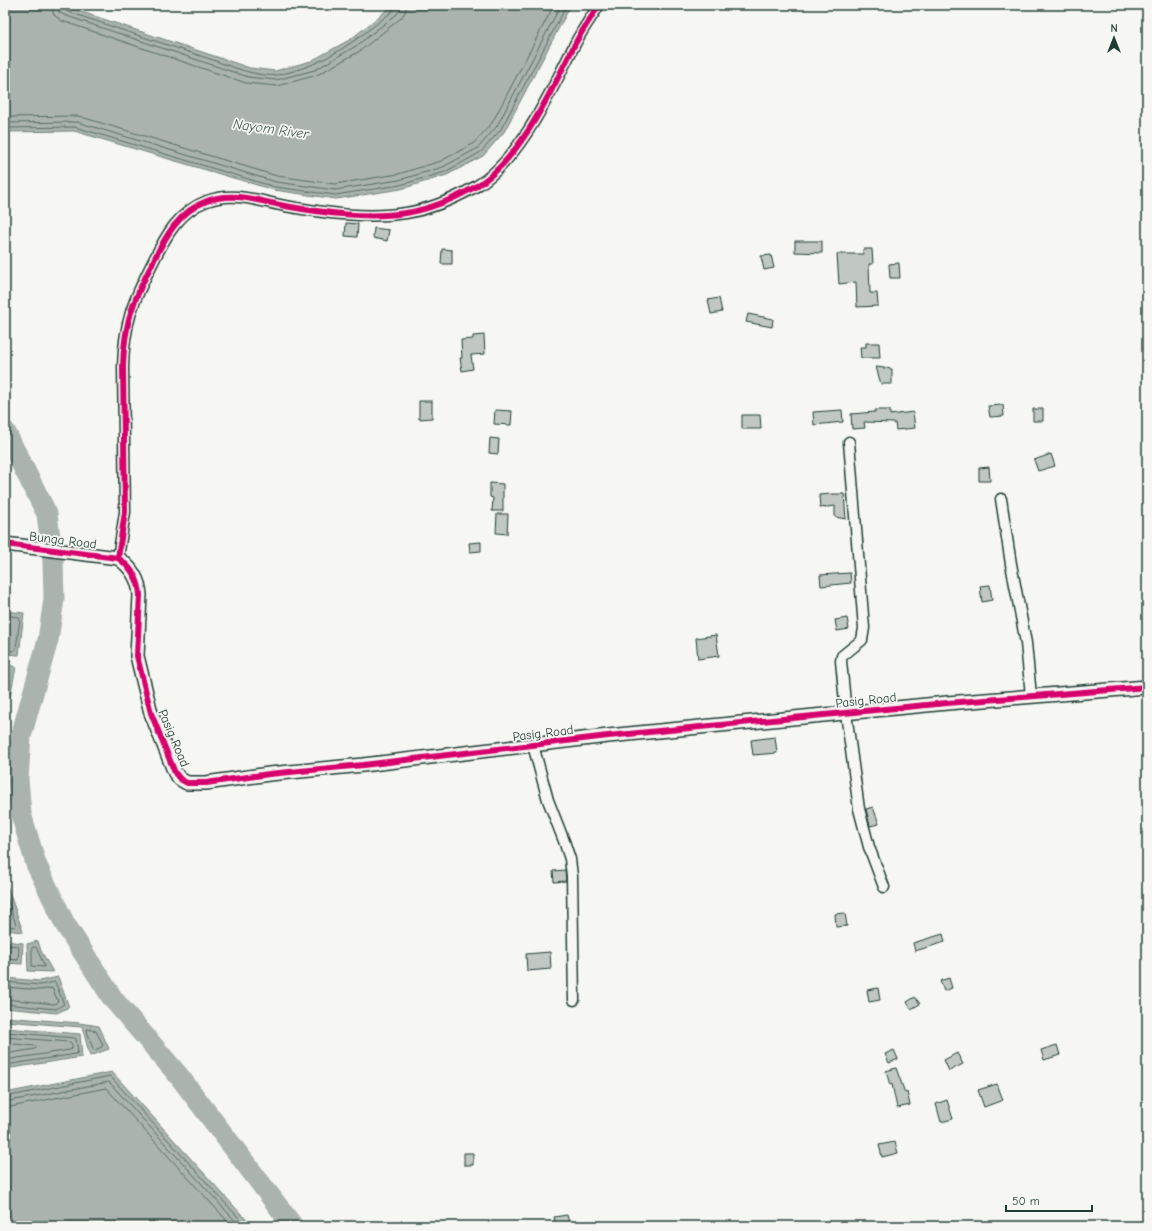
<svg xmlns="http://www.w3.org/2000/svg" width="1152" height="1231" font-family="'Comic Neue',sans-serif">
<rect width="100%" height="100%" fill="#f6f6f2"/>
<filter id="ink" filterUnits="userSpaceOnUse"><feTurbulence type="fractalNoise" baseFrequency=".025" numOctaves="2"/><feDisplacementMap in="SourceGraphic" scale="8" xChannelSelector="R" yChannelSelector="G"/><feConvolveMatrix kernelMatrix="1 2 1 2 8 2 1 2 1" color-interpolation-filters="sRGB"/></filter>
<g filter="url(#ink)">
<path fill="#aab3ae" stroke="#72847d" d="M5,5H61L250,68L275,71L311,61L351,39L393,5H571L504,132L483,156L447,175L401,189L336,199L274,190L74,131L5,132Z
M5,611L24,613L19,655L5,654Z
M5,664L16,667L10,697H5Z
M5,880L23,932L5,930Z
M5,941L23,943L22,964L5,963Z
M38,941L41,951L53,972L28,971L27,944Z
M58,977L69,1007L57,1013L5,1008V978L40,981Z
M5,1017L79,1023L99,1026L109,1049L90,1056L82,1027L5,1021Z
M5,1028L80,1034L82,1057L5,1069Z
M112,1072L252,1226H5V1093Z"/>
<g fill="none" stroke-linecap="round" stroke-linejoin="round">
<path stroke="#576c65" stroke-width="1" d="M51,5L54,15L62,21L246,83L277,86L317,75L360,51L401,18L405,12L407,5
M57,5L59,12L64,15L248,77L276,80L315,70L356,46L397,14L400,10V5
M62,5L63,8L66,11C113,27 161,43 210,59C227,65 259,78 277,75C325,66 356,40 393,11L395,5
M5,117L78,116L277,176L335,184L398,174L441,161L474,143L492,123L554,5
M5,123L77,122L276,182L335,190L399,180L443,167L478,148L497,126L561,5
M5,128L75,127L275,187L335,195L400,185L445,172L481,152L501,129L567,5
M5,615L18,617L20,619L16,649L14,651L5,650
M5,892L16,925L14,927L5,926
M5,945L18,946L19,948L18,960L5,959
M33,947H36L44,965V967L32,966V948Z
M5,982L40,985L55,982L64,1004L56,1009L5,1004
M5,987L40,990L52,988L58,1001L55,1004L5,999
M88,1029L96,1031L103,1045L102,1047L95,1050L93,1049L87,1031Z
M5,1032L75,1038L76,1039L78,1052L76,1054L5,1065
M5,1037L70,1042L72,1044V1048L70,1050L5,1060
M5,1043L35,1046L37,1047L35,1049L5,1054
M5,1097L110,1076L246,1226
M5,1102L109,1082L240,1226
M5,1108L106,1088L232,1226"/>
<path stroke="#aab3ae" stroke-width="21" d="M5,431L47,514L53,561L54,599L48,640L21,736L18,779L21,814L36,864L65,924L113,999L179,1076L293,1226"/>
</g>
<path fill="#c1c8c3" stroke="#1f3d34" d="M346,223L358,224L357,237L345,236Z
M374,228L389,230L387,241L373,238Z
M795,241H822V253L795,252Z
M442,249L452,250V264H441Z
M863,249H872L873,264H869L870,293H877L878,306L857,307L856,282L839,284L837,254H863Z
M771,255L774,268L764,270L761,256Z
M899,263L900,278H890L889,264Z
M719,298L722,312L711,314L708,300Z
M748,314L773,319L772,327L746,322Z
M484,335L485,354L471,355L473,369L462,371L460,358H462L461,340L473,339V336Z
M866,343H879L880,358H861L860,347H866Z
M876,367L892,369V384H881Z
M419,401H432V418L419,419Z
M1003,405L1004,416L990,417L988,406Z
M1033,409H1043V421H1033Z
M495,410L512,411L511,425L494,424Z
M842,410L843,422L814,425L813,412Z
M875,410H890V415L913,412L915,428L896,430L895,423L864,422L865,428L852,429L851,414L875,412Z
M742,415H760L761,429H742Z
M490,438L499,439L498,454L489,453Z
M1051,454L1055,466L1038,471L1034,460Z
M989,467L990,481H979V468Z
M490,483L503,484V511H492L493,498L490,497Z
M832,494H844L846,519L835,517V506L820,508L819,495Z
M497,514H508L507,534L496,533Z
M481,542V551L470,552L469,543Z
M850,573L851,583L821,586L820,575Z
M990,585L992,600L982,602L980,586Z
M847,618L849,629L837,631L835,620Z
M716,635L719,656L698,659L696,638Z
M775,737L777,753L753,755L751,740Z
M873,807L879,824L870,826L866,809Z
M565,870L566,881L554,882L553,871Z
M845,913L847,926L836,927L835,914Z
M943,934L945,942L915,951L913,943Z
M550,952L551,969L527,971L526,954Z
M949,978L952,988L944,991L940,981Z
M878,988L880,1000L869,1002L867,990Z
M915,997L920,1004L911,1009L907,1002Z
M1057,1045L1060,1055L1044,1060L1041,1050Z
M894,1050L898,1059L889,1063L885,1054Z
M957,1053L963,1064L949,1071L944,1060Z
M896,1068L905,1093L907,1092L910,1105L897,1108L892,1084L890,1085L886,1071Z
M997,1084L1003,1100L984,1107L978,1090Z
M947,1100L953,1119L941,1122L936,1104Z
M895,1142L898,1153L882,1157L879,1145Z
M464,1153H473V1165H464Z
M567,1215L570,1226H556L554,1217Z"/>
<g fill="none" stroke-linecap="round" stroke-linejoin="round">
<g stroke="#1f3d34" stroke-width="13">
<path id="minor" d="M849,442L864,628L862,640L842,656L841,661L846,713L859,809L869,847L884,887
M1001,499L1011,564L1026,643L1031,696
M118,558L125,512L123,367C124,323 133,301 153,262C165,237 179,211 207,201C233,191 259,201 285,206C324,213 367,219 406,213C430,209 454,199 475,187C520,161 552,89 575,44C582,30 591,18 599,5
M533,745L548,800L564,841L570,859L572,876L574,1000"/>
</g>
<g stroke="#1f3d34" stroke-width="16">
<path id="tertiary" d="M5,544L118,558C131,567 139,579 140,595L137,656L151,713L175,773L180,779L187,783H206L269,774L363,765L608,736L947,703L1147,687"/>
</g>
<use href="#minor" stroke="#f6f6f2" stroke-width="10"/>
<use href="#tertiary" stroke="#f6f6f2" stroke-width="13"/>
<g stroke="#f6f6f2" stroke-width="8">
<path id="cycleway" d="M5,544L118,558C131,567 139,579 140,595L137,656L151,713L175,773L180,779L187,783H206L269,774L363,765L608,736L947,703L1147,687
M118,558L125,512L123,367C124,323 133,301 153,262C165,237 179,211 207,201C233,191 259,201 285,206C324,213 367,219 406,213C430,209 454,199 475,187C520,161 552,89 575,44C582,30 591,18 599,5"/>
</g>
<use href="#cycleway" stroke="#d6006c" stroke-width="6"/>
</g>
</g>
<g text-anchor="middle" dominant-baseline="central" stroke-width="3.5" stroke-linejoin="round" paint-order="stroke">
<g font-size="13" fill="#1f3d34" stroke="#f6f6f2">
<text transform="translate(63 540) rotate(7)">Bunga Road</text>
<text transform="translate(866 700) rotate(-6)">Pasig Road</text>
<text transform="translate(543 733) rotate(-7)">Pasig Road</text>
<text transform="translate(174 738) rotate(67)">Pasig Road</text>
</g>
<g font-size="14" font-style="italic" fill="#425a52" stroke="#f6f6f2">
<text transform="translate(271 129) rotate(8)">Nayom River</text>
</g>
</g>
<rect width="1152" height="1231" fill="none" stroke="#f6f6f2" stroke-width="20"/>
<rect x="10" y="10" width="1132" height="1211" fill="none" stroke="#1f3d34" stroke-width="1.5" filter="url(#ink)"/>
<g transform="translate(1114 38)" stroke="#f6f6f2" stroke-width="3" paint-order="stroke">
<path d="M0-3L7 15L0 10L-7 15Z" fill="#1f3d34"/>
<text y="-6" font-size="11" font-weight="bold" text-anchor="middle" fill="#1f3d34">N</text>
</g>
<path d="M1006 1205v6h86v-6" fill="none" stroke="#1f3d34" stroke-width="2"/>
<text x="1012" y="1205" font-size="12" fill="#1f3d34" stroke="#f6f6f2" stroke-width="3" paint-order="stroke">50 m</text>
</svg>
